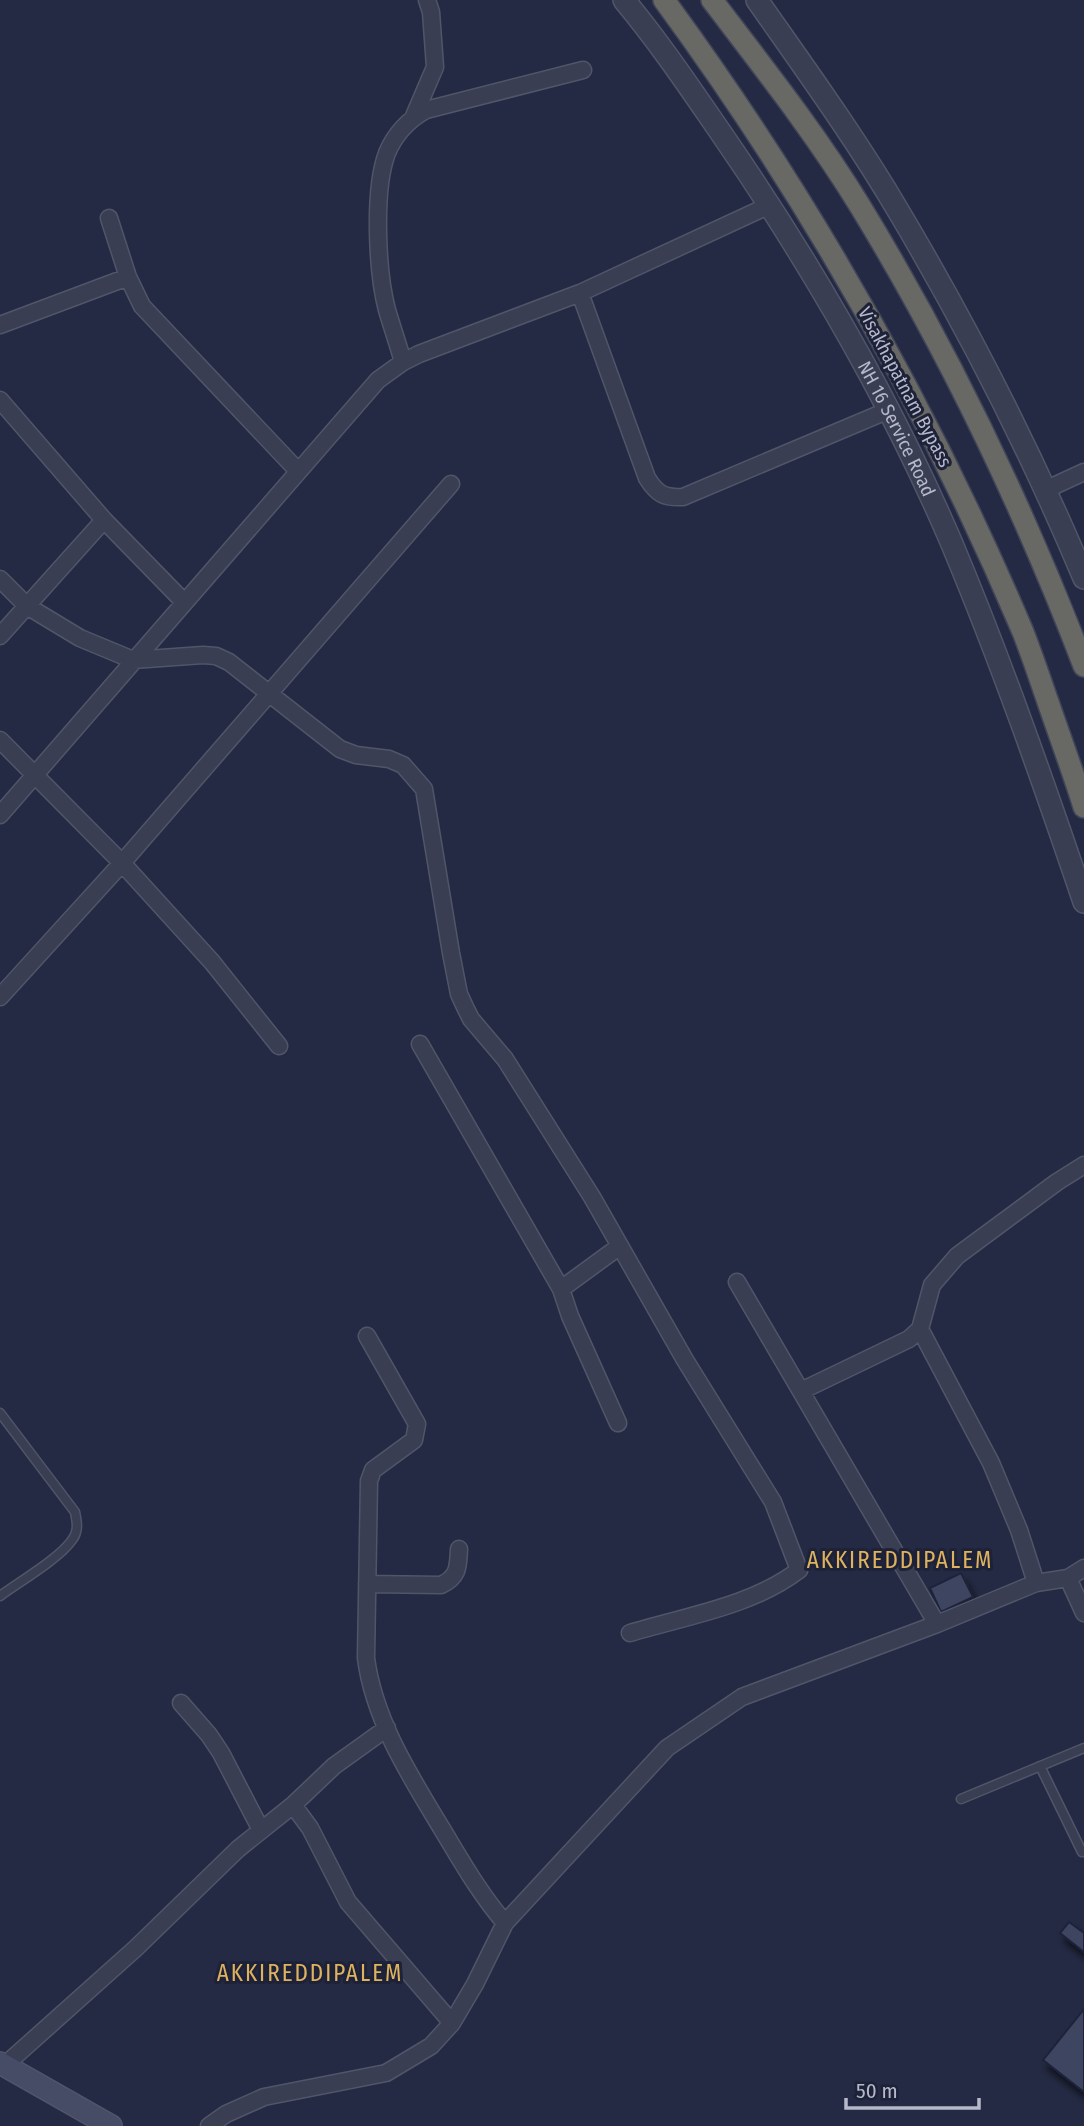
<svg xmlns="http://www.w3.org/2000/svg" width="1084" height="2126" font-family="'Fira Sans Condensed',sans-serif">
<defs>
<filter id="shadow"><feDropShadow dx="4.5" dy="8" stdDeviation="3.5" flood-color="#0009"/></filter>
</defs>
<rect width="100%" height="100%" fill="#242a43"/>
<path fill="#3e4560" stroke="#1f243a" stroke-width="2" filter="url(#shadow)" d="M961,1573L973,1597L941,1612L930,1588Z
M1069,1922L1084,1933V1952L1060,1933Z
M1084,2009V2092L1043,2060Z"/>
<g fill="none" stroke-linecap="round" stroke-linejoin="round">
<g stroke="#51556a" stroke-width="11">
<path id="service" d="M0,1413L75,1512C77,1522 79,1531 72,1540C60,1558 19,1582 0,1596
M1040,1766L1082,1852
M961,1799L1084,1748"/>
</g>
<g stroke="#51556a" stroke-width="19">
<path id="minor" d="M414,116L435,67L431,12L427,0
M109,218L128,277L142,306L297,470
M580,293L647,478C657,494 664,498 683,497L889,410
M0,325L128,277
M403,362C398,344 392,327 387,310C377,272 373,190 387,153C395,134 408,120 426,110L583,70
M0,400L104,520L184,602
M1045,490L1084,472
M0,579L27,606L80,638L133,660L203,655L216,656L229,662L340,749L356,755L389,759L403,765L424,789L451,953L459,994L465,1007L471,1019L505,1059L592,1197L685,1360L773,1502L799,1570C752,1606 686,1616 630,1633
M0,636L104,520
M0,740L122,863L212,962L279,1046
M0,815L378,380L403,362L419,354L580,293L770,205
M0,997L122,863L451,484
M420,1044L561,1289L570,1316L618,1423
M737,1282L937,1624
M561,1289L620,1246
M920,1329L991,1463L1019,1530L1036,1583
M367,1336L417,1424L414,1440L373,1470L369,1481L366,1658C374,1720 410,1776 442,1829C462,1862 480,1894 505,1923
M801,1391L909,1339L920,1329L932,1285L957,1256L1057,1182L1084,1165
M1068,1578L1084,1613
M367,1584L441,1585C459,1577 458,1566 459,1549
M181,1703L209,1735L221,1753L261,1830
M293,1805L310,1828L348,1902L452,2023
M4,2066L136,1948L238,1849L293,1805L334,1766L387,1728
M209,2126L226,2114L264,2097L386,2073L431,2046L452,2023L475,1984L505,1923L667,1748L742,1697L937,1624L1036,1583L1068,1578L1084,1568"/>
</g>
<g stroke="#51556a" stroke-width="24">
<g id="tertiary">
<path id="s1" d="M624,0C659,42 690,88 721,133C810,262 890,399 952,544C1001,661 1043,781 1084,902"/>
<path d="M757,0C806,70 856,139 899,212C969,330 1031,452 1084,578"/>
</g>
</g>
<g stroke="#51556a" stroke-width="24">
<path id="secondary" d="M0,2063L111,2126"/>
</g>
<g stroke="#40455a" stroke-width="24">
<path id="trunk" d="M664,0C808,196 928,408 1023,632C1032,655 1040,679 1048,702C1060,737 1073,772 1084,807
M712,0C763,67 816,134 860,206C949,352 1023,507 1084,666"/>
</g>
<use href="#service" stroke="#393e52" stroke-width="8"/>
<use href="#minor" stroke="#393e52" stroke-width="16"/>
<use href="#tertiary" stroke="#393e52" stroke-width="21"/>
<use href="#secondary" stroke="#464b66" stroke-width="21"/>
<use href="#trunk" stroke="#686864" stroke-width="21"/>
</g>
<g text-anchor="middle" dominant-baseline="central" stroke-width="6" stroke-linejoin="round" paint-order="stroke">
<g font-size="19" fill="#b6b9cc" stroke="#1d2238">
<text transform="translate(905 387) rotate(62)">Visakhapatnam Bypass</text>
<text stroke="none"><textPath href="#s1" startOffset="509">NH 16 Service Road</textPath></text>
</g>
<g font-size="23" letter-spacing="2" fill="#deb25f" stroke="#1d2238">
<text x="900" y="1560">AKKIREDDIPALEM</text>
<text x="310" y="1973">AKKIREDDIPALEM</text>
</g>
</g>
<path d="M846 2098v10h133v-10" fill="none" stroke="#b6b9cc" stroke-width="3.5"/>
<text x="856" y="2098" font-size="21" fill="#b6b9cc" stroke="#1d2238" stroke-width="5" paint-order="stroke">50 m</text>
</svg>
